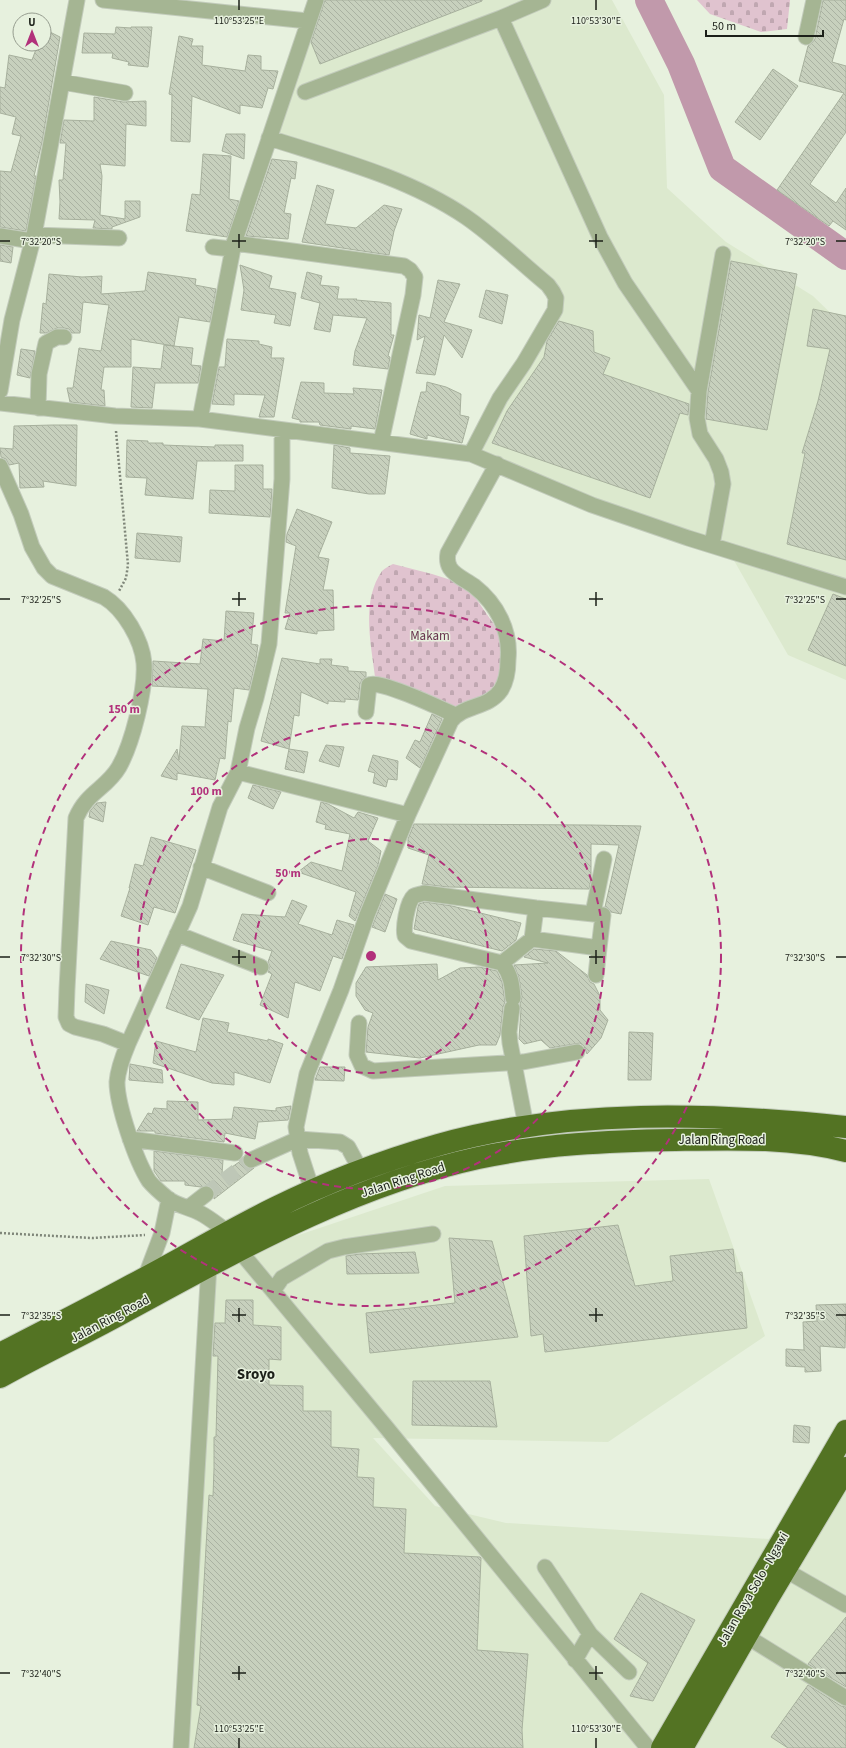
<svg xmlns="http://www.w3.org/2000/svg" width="846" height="1748" font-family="'Source Sans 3',sans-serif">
<defs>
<pattern id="cemetery-stones" width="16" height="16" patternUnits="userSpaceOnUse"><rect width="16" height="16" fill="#e0c3cf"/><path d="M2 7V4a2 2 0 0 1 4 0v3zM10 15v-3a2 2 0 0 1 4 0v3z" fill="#c0a7b1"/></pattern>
<pattern id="building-back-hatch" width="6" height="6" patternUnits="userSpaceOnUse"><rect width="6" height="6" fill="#c7d0bd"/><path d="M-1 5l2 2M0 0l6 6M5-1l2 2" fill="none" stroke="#aab2a2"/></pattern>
</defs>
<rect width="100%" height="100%" fill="#e7f1de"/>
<path fill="#dce9ce" d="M314,0H612L664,95L667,188L726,242L813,296L846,328V680L788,655L728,550L471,454L556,304L519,260L441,202L269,138Z
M709,1179L765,1336L608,1442L373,1438L435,1506L506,1523L769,1539L846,1421V1748H173L209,1265L445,1186Z"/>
<path fill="url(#cemetery-stones)" d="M697,0H790L787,29L761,32L710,14Z
M393,564L432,574L451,580L470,590L493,623L501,639L503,656L496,689L486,698L456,709L375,677C371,643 361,601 382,571C385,568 389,566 393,564Z"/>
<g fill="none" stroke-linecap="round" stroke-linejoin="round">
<path stroke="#c199ab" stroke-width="28" d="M649,0L681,64L722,168L846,256"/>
</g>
<path fill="url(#building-back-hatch)" stroke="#a7b09d" d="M325,0H482V1L320,64L311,42Z
M823,0H846V20L844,19L832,62L846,66V132L810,184L836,203L846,188V230L833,221L829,226L777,190L844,93L799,81L808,46L812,43L815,39Z
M116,27L131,28V27H152L148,67L128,65L129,62L112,58L113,53H82L84,33L115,34Z
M44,29L60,37L42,142L34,176H36L26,231L0,227V171L11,172L21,136L12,134L16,117L0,113V87L5,88L9,55L32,60L38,44H44Z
M179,36L193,39L191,46H203L202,65L245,71L248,55L261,56V70L278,71L273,89L268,88L262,108L240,105V114L192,96L190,142L171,141L172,95L169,94Z
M773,69L798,86L760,140L735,122Z
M94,97L123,102L146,101V126L126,124L125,166L100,164L102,176L100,215L125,219V201H140V217L112,227V229L93,228L95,220L59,219L60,202L59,180H63L66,143H60L64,120L94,121Z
M226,134H245L244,159L222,151Z
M203,154L231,156L229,199L239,201L227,237L186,231L192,194L200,195Z
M272,159L297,162L295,179L291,178L284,213L291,214L288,239L246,236Z
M317,185L334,190L325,224L356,228L384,205L402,209L394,231L389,255L302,242Z
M0,245L13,247L11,263L0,261Z
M731,261L797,274L767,430L706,419L708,392Z
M240,265L272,276L269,288L296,293L290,326L274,323L276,315L241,310L244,290Z
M148,272L196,279L195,285L216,289L210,322L179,317L174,346L131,339V367H104L101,390H104L105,406L70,402L67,388H73L79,348L101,351L109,305L83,302L80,333H72L69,329L64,328H57L46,333H40L43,303L46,304L49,274L82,277L102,276L101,294L145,291Z
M307,272L322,276L320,285L339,287L337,299H357L356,300L391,303V335H394L388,356L390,357L388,369L353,365L355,351L367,318L333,315L330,332L314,329L320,303L301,298Z
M438,280L460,284L444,322L472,330L462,358L444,335L435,375L416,373L425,336L417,340L419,315L430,318Z
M486,290L508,295L502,324L479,317Z
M813,309L846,316V560L787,544L805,453H802L818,401L830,349L807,346Z
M559,321L593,331L594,352L610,358L603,374L689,404L688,415L680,413L650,498L492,443L507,411L544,357L547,341Z
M227,339L259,341V344L272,347L271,358H284L274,417H259L265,395L234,394V405L212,404L219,367H225Z
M164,345L193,348L191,365L201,366L198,383H155L152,408L131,407L133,367L161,369Z
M21,349L35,351L30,378L17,375Z
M301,382L324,383V393L354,394L353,388L382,390L375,429L351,426V429L320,425L319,422H300V420L292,418Z
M427,382L446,387L461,394L460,415L469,417L462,443L427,435V439L410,434L421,392H426Z
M53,425H77L76,486L43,481L44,487L20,488L19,463L9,465L6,459L1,457L0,448L13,449L14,426Z
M127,440L148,441V443H163V445L215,447V445H243V461H197L193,499L145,495L147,478L126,477Z
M334,445L350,448V453L390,456L385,494H369L332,488Z
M235,465H263V489H272L270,517L209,513L210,490L235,491Z
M297,509L332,522L318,557L329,559L323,590H333L334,630L317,631V634L285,629L290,613H285L296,546L286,542L287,534Z
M137,533L182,537L180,562L135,558Z
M833,594L846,599V666L808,650Z
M226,611L254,613L251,644L258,645L256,659L249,690L234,688L231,722L228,721L225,759L220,758L215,780L177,773V780L161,776L177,749L179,760L182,726L205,727L208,689L152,686L153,661L200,664L203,639L224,641Z
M282,658L320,664V659H332L331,665L348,667V671L366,672V677L362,680L360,684L358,700L345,699V702L328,701V704L301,692L299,716L294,715L289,749L261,741Z
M432,714L442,719L420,768L406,758L415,740L420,742Z
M326,745L344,747L339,767L319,761Z
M289,749L308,752L304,773L285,769Z
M373,755L398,761L397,780L388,779L386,787L373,783L375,773L368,771Z
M253,785L281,792L273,809L248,798Z
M106,802L103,822L89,817L90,811L97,803Z
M321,802L328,804L354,818L358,812L378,818L368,841L381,851L378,865L355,921L349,916L356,892L298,872L311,862L342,871L350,834L325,829L326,825L316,822Z
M414,824L591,825L641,826L621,914L611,912L605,907L619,845L591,844V880L589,889L448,887L422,884L429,855L408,848V839Z
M151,837L196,850L175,913L154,907L148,925L121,916L130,888H129L135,864L143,866Z
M385,894L397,899L385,932L372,927Z
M292,900L307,906L298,924L332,935L337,920L354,925L342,959L333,956L320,991L295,982L288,1018L260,1005L272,974L268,972L270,966L268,962L272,951L233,940L242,914L285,917Z
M425,902L452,906L521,923L516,940L502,951L414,929L418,907L419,904Z
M111,941L151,950L157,958L149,976L100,959Z
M534,949L556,951L587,975L590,982L594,984L600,996V1010L608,1020L601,1038L587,1054L584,1046L580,1043L550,1048L541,1040L524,1044L519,1039L521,1009L520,1004L522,997L519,978L514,965L548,963L524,957Z
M181,964L224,975L199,1020L166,1008Z
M437,964L438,980L460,968L479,967L497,971L502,982L505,1002L503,1007L500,1035L496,1045H479L420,1058L366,1052L368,1027L373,1013L365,1010L356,996V983L366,967Z
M86,984L109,990L104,1014L85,1002Z
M203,1018L229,1023L227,1032L268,1041V1039L283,1044L270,1083L234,1072V1085L212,1083L153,1063L156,1041L196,1052Z
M629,1032L653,1033L651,1080H628Z
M130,1064L162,1070L163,1083L129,1080Z
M320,1067H345L344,1081L315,1080Z
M167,1101L198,1102V1120L232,1119L234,1107L276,1111V1108L291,1106L288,1120L258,1122L255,1139L225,1133L224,1142L155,1133V1131H137L148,1113L152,1114L154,1108L167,1109Z
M154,1151L223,1160L222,1174L242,1160L245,1167L254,1168L214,1199L215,1192L209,1186L201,1187L185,1185V1181H161L154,1171Z
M618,1225L635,1286L673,1281L670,1256L733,1249L736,1273L742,1272L747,1328L545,1352L543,1334L531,1336L524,1236Z
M449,1238L492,1241L518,1337L370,1353L366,1313L455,1303Z
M415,1252L419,1273L347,1274L346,1256L360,1254Z
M226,1300H253V1325L281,1327V1360L269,1359V1385L303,1386V1411H331V1447L359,1449L357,1477L374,1478L373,1507L406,1509L404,1553L480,1557L481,1558L477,1650L528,1654L522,1730L523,1748H194L201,1706L197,1705L209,1495L213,1496L214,1469V1437H216L218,1356H213L215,1323H225Z
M846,1304L845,1348L820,1346L821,1371L805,1372V1367L786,1366V1349L804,1350L803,1322L817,1321L816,1305Z
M413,1381H490L497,1427L412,1425Z
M794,1425L810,1427L809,1443L793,1442Z
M641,1593L695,1620L653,1701L630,1696L648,1663L614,1639Z
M846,1617V1687L808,1664Z
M808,1685L841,1706L846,1707V1748H788L771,1737Z"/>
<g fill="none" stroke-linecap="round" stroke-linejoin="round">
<path stroke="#bec7b7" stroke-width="15" stroke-dasharray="15 8" stroke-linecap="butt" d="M206,1194L251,1160"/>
<g stroke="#c2cbbb" stroke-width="17">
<path id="minor" d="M103,0L308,21
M501,18L600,237L625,283L699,391
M806,37L814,0
M62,82L125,93
M305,92L501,18L543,0
M269,138C335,159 407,177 466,217C495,237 520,262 548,285L553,292L556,298L555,310L524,363L500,398L471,454
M34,235L119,238
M0,236L32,241
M234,243L404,266L410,270L415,277L413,295L381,442
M213,247L232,249
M0,391L12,320L34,235L77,0
M0,403L115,416L200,419L471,454L592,505L688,538L846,587
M38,408L39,374L46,343L57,337H64
M200,419L234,243L316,0
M0,466L21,514L32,547L44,568L52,576L104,597C124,609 142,640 144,663C146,690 132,744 119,767C107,788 87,792 76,818L67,989L66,1017L69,1024L75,1027L103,1034L128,1044
M712,545L723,484L721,472L716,459L700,434L697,418L699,391L723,254
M366,712L369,685C379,679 442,709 455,715
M238,772L408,815
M201,867L268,893
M593,913L604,859
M177,934L261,967
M532,939L536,908
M502,963L532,939L599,948L603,915L536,908L424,893C421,894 416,895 414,896C407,902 403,928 405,936L411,941L502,963C511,975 512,984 513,998
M596,975L599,948
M512,1008L509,1032L510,1043L526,1126
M359,1023L357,1055L362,1066L373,1071L523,1062L577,1052
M130,1139L235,1153
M251,1160L298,1139L340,1142L348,1147L361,1171
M312,1190L300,1153L296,1127L307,1074L341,990L367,915L408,815L451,721C464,704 488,709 501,690C506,682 508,669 508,660C511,631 497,604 474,586C466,580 455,576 450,568C447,563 447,558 448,553L497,464
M188,1208L206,1194
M228,1232C219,1226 210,1218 200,1213C189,1207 177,1206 167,1198C161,1193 154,1187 149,1181C136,1161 117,1105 117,1082C118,1069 123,1056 128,1044L190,906L220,807L238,772L247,728L256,698L269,644L282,479V431
M239,1250L386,1427L648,1748
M145,1278L162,1233L169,1199
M273,1291L282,1278L328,1251L344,1247L433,1234
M545,1567L590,1634L575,1660
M785,1570L846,1605
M590,1634L629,1672
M746,1636L846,1698
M181,1748L209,1265"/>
</g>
<g stroke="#c2cbbb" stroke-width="24">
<path id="highway" d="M0,1354C44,1331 88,1309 132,1285C180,1260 226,1232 275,1208C327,1182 382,1161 438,1145C568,1108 713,1113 846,1127
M0,1377C39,1355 80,1336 120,1314C235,1252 349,1186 478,1158C543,1144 609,1141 675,1140C732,1139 790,1137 846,1151
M662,1748L846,1431
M682,1748L768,1598L846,1468"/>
</g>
<path stroke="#7f8679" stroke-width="2.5" stroke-dasharray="2 2" stroke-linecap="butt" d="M116,431L128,565L126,578L119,591
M0,1233L92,1238L145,1235"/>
<use href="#minor" stroke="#a5b593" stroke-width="15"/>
<use href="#highway" stroke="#537323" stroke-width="22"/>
</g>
<path fill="none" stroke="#1c2019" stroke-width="1.5" d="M239,0V10M596,0V10M239,234V248M596,234V248M0,241H10M232,241H246M589,241H603M836,241H846M239,592V606M596,592V606M0,599H10M232,599H246M589,599H603M836,599H846M239,950V964M596,950V964M0,957H10M232,957H246M589,957H603M836,957H846M239,1308V1322M596,1308V1322M0,1315H10M232,1315H246M589,1315H603M836,1315H846M239,1666V1680M596,1666V1680M0,1673H10M232,1673H246M589,1673H603M836,1673H846M239,1738V1748M596,1738V1748"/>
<g fill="none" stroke="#b2317b" stroke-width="2" stroke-dasharray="7 5">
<circle cx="371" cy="956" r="117"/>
<circle cx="371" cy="956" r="233"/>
<circle cx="371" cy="956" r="350"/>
</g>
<g text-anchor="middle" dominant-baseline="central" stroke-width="3" stroke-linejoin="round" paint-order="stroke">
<g font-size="13" fill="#66324c" stroke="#e7f1de">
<text x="430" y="636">Makam</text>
</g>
<g font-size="13" fill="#1c2019" stroke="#e7f1de">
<text x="722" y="1140">Jalan Ring Road</text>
<text transform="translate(403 1180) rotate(-18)">Jalan Ring Road</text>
<text transform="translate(110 1319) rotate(-28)">Jalan Ring Road</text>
<text transform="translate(753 1589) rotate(-60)">Jalan Raya Solo - Ngawi</text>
</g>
<g font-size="15" font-weight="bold" fill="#1c2019" stroke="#e7f1de">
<text x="256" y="1374">Sroyo</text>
</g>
</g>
<g font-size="10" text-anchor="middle" fill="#1c2019" stroke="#e7f1de" stroke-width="3" stroke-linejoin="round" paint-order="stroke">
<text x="239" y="24">110°53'25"E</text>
<text x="596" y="24">110°53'30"E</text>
<text x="41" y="245">7°32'20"S</text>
<text x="805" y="245">7°32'20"S</text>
<text x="41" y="603">7°32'25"S</text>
<text x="805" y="603">7°32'25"S</text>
<text x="41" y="961">7°32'30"S</text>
<text x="805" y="961">7°32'30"S</text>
<text x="41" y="1319">7°32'35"S</text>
<text x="805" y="1319">7°32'35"S</text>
<text x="41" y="1677">7°32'40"S</text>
<text x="805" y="1677">7°32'40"S</text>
<text x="239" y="1732">110°53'25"E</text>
<text x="596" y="1732">110°53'30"E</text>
</g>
<circle cx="371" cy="956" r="6" fill="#b2317b" stroke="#e7f1de" stroke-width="2"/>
<g font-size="12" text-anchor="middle" font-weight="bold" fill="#b2317b" stroke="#e7f1de" stroke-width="3" stroke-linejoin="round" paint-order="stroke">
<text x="124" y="713">150 m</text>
<text x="206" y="795">100 m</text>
<text x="288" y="877">50 m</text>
</g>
<g transform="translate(32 32)"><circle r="19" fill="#e7f1de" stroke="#969d8f"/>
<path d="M0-3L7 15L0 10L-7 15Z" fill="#b2317b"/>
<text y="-6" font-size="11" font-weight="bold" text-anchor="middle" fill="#1c2019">U</text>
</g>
<path d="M706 30v6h117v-6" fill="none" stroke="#1c2019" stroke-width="2"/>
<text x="712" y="30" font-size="12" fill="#1c2019" stroke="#e7f1de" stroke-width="3" paint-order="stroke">50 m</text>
</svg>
